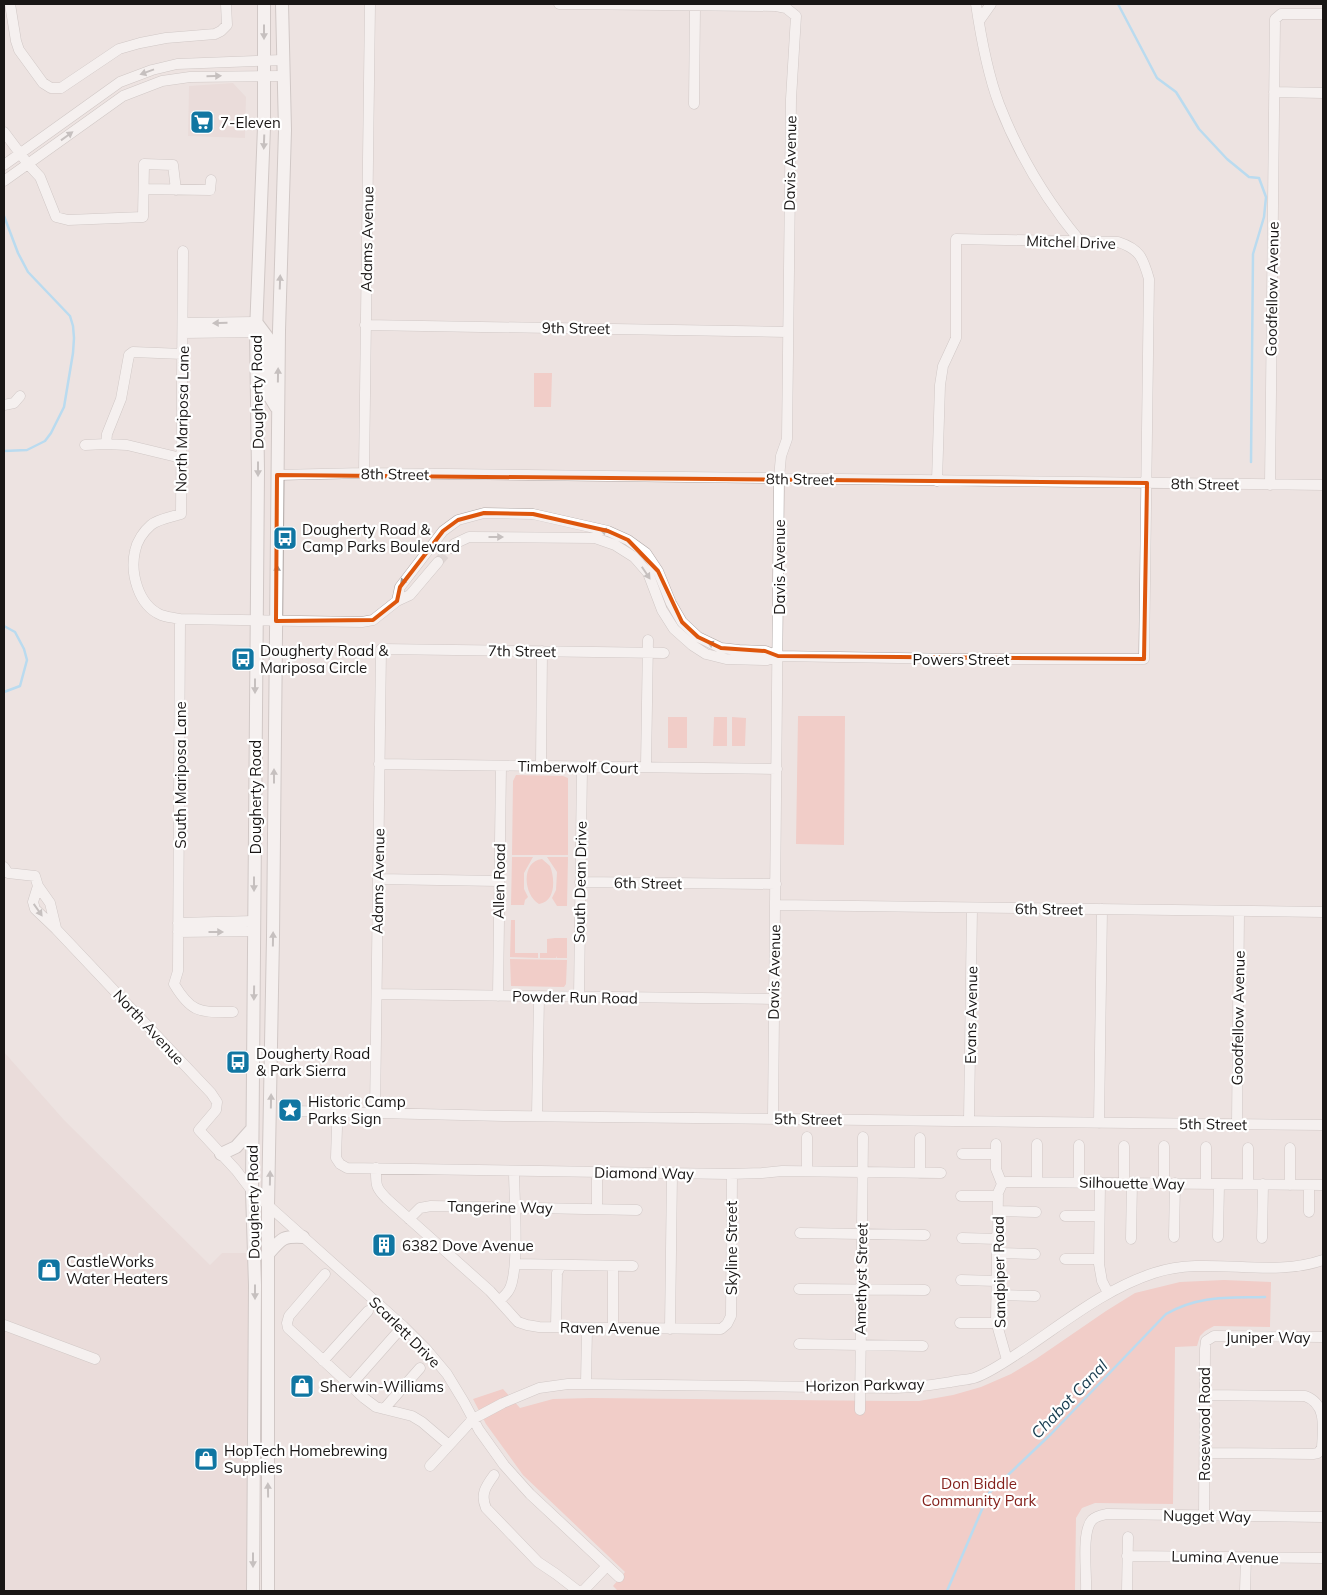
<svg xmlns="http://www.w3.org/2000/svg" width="1327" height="1595" font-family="Mulish,sans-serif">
<rect width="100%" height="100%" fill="#ede3e1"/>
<path fill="#e6d3d0" d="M233,83L246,97L245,138L188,136L189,86Z
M4,1052L64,1120L210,1265L222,1253H254L253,1591H4Z"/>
<path fill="#f5b1a8" d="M534,373H552L551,407H534Z
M798,716H845L844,845L796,844Z
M668,717H687V748H668Z
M714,717H727V746H713Z
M732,717L746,718L745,746H732Z
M516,775L563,776L568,778V855H512L513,781Z
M512,857H533L524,873V889L528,897L525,900L524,905H511Z
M547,857H568L567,906H557L552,898L556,890L557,872Z
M542,859L550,866C555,878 556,902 539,904C523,895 521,861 542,859Z
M511,920H515V953H538V958L510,957Z
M555,938H567V958H557L556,956V958H540V953H547V939Z
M510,959L567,960L566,984L564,987L511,986Z
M1224,1280L1271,1282L1270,1327L1214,1326L1205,1331L1200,1336L1197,1346L1175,1347L1173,1504L1095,1503L1082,1508L1076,1518L1075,1591H618L613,1586L625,1572L523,1475L486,1424L473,1399L503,1389L520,1408L553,1399L591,1398L892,1401H919L953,1395L981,1387L1011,1374L1036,1359L1106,1311L1135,1293L1180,1282Z"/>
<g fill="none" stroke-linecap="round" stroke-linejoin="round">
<path stroke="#7cd0ff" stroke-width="2.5" d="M1118,4L1157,78L1176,92L1199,129L1227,159L1249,177L1259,178L1266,197L1264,217L1253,254L1251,462
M4,216L18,253L28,272L70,316L73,326L74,338L73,353L64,407L51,433L45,441L27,450L4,451
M4,626L15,632L24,649L27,660L20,686L4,692
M947,1591L989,1493L1051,1434L1166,1314C1199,1295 1228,1298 1265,1297"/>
<path stroke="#cdc4c2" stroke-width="10" stroke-dasharray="10 5" stroke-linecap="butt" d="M438,562L451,548"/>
<g stroke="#afa6a4" stroke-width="11">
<path id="minor" d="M10,4L16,41L19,50L43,83L51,88H61L119,49L140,43L166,38L215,34L221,31L227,25L226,4
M559,4L776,6L786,8L796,16L791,99L787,439L781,456L779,478L773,1119
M976,4C981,38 987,72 999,104C1018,153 1046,200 1080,241
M979,21L991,4
M1274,92L1323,93
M694,104L695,6
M4,132L28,164L40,177L56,217L68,220L143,217L144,164L173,165L176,190
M4,165L120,82L152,70L177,64L283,60
M4,181L123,96L162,81L190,77L283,76
M145,189L210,190L211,180
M183,251L181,514C172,517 158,519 151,525C144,531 137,541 135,551C130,573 138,605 161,615C167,617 174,618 180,619L362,622L373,620L397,601L410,595L438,562
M183,323L256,322
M365,325L787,332
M183,333L256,332
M4,405L14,403L20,396
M106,444L107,434L121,399L129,355L133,352L183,354
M85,445L106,444L127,445L181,458
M364,473L370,4
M277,475L364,473L1323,485
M1270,485L1275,19L1281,14H1323
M451,548L454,544L469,537L595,538L615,545L634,557L648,573L662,610L674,629L692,645L706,654L726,659L767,660L778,656L959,659H1144L1149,279C1143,258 1140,249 1118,242L956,239V338L943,366L940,385L937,481
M397,601L400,587L443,531L458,520L484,513L533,514L608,531L628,540L646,553L658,571L671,603L682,622L698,637L721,648L739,650L765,651L778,656
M180,619L178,971L174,984C192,1014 200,1012 233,1012
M379,764L777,769
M541,766L542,651
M646,767L648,640
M4,867L8,873L35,876L38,886L50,903L56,928
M378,879L499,881
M580,882L776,884
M38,886L33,902L35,909L56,929L211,1093L217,1102L216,1110L199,1130L236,1170L252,1191L403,1326L426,1349L447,1374L464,1402L479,1430L504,1465L530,1494L619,1577
M775,905L1323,912
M178,923L254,921
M178,932L254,931
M377,994L774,999
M498,996L501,766
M579,997L582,767
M293,1111L504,1116L1323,1125
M375,1113L381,649L664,653
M537,1116L539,996
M969,1121L972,908
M1099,1123L1102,909
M1237,1125L1239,912
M337,1127L336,1158L340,1164L347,1168L729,1174L762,1173L782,1171L941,1173
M996,1144V1169L1002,1184
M1079,1145V1182
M1124,1146V1182
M1206,1147V1183
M1248,1148V1184
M1290,1148V1185
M962,1154H996
M376,1168C376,1185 375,1187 387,1199L490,1291L518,1322L527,1325L539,1327L721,1329L727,1324L731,1316L732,1174
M807,1171V1137
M920,1173V1138
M1037,1182V1144
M1100,1182L1099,1264L1102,1281L1108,1293
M1164,1183V1146
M1002,1184L1006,1182H1011L1323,1185
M1002,1184L998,1193L996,1321L1007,1360
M961,1196H998
M597,1209V1173
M998,1211L1036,1212
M1309,1212V1185
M1065,1216H1099
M409,1219L420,1208L431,1206L637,1210
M800,1233L925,1235
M1174,1237L1175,1183
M1218,1237L1219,1184
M962,1238L998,1239
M1262,1238L1263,1184
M1131,1239L1132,1182
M998,1253L1035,1254
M1065,1259H1099
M515,1264L633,1266
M325,1274L289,1316L287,1323L288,1328L364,1398L376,1407L412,1416L422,1422L449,1445
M961,1280L997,1281
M799,1289L925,1290
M997,1295L1035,1296
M499,1301C502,1298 507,1294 509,1290C520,1272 514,1195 514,1171
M960,1323H997
M4,1325L95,1359
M556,1327L557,1273L561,1265
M613,1328V1266
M670,1329L672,1173
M799,1344L923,1346
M323,1361L368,1311
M586,1384L587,1328
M350,1386L403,1326
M384,1409L420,1368
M860,1410L863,1137
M1205,1453L1313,1454L1318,1453L1322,1448C1323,1427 1327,1404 1305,1396L1205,1395
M430,1466L473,1419L503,1403L539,1388L568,1384H581L895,1388C914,1388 932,1385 951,1382C959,1380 967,1380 974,1378C988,1374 1011,1358 1023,1350C1065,1322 1105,1289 1154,1273C1209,1255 1268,1279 1323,1260
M494,1475C486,1486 480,1494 486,1508L538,1562L556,1574L578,1591
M1204,1516L1205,1349L1206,1341L1214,1336L1323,1337
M1127,1556L1323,1558
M583,1591L607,1566
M1086,1591C1087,1574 1081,1532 1092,1520C1096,1516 1102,1515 1107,1514L1323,1517
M1127,1591L1128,1537
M1245,1591L1246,1557"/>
</g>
<g stroke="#afa6a4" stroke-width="14">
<path id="major" d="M256,322L268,338V385L270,397L276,407
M221,1154L236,1147L252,1129
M269,1253C282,1238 283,1236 303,1237
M253,1591L255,1285L252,1191L258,471L256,332L264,127V4
M268,1591V1206L273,937L279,331L285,130L282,4"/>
</g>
<use href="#minor" stroke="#fff" stroke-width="10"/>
<use href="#major" stroke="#fff" stroke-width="12"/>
</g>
<defs><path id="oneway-solid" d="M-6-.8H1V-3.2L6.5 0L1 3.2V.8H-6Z" transform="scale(1.25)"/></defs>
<g fill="#989696">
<use href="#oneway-solid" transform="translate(264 32) rotate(90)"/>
<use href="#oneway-solid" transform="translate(147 72) rotate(160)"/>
<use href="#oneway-solid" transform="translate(214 76) rotate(-1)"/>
<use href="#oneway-solid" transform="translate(67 136) rotate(-36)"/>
<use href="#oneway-solid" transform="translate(264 142) rotate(92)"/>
<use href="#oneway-solid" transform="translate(280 282) rotate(-88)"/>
<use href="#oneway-solid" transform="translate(220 323) rotate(179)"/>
<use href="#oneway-solid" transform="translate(278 375) rotate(-89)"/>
<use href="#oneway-solid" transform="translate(258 469) rotate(90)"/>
<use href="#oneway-solid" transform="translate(607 532) rotate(-162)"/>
<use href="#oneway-solid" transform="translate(496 537)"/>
<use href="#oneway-solid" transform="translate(277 572) rotate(-90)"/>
<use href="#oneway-solid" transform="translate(646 573) rotate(56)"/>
<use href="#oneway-solid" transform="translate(405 579) rotate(128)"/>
<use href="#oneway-solid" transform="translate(714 645) rotate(-156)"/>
<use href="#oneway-solid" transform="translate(255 686) rotate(90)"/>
<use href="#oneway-solid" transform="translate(274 776) rotate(-90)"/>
<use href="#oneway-solid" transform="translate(254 884) rotate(90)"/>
<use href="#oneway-solid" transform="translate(38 910) rotate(55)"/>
<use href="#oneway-solid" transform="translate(216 932)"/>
<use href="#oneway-solid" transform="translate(273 939) rotate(-89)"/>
<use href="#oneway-solid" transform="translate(254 993) rotate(91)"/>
<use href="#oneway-solid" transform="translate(271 1101) rotate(-89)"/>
<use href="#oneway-solid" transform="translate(270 1178) rotate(-89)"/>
<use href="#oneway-solid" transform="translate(255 1292) rotate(90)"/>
<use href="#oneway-solid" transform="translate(268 1490) rotate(-91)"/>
<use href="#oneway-solid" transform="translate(253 1560) rotate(90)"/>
</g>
<path d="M0 0H1327V1595H0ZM277,475L1147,483L1144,659L778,656L765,651L721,648L698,637L682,622L658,571L628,540L608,531L533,514L484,513L458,520L443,531L400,587L397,601L373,620L276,621Z" fill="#ede3e1" fill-opacity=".55" fill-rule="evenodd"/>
<path fill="none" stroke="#de560c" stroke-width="4" stroke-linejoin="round" d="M277,475L1147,483L1144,659L778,656L765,651L721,648L698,637L682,622L658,571L628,540L608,531L533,514L484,513L458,520L443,531L400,587L397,601L373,620L276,621Z"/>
<defs>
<g id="supermarket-square" transform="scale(1.25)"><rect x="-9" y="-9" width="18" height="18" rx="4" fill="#1076a2" stroke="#fff"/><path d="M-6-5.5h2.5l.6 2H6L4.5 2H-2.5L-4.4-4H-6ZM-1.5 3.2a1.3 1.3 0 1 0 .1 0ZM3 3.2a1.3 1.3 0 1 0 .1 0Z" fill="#fff"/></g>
<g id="bus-square" transform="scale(1.25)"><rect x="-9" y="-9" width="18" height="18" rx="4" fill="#1076a2" stroke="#fff"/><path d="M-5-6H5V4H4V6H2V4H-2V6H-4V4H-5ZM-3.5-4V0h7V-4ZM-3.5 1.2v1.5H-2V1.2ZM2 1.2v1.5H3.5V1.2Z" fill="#fff"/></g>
<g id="sight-square" transform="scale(1.25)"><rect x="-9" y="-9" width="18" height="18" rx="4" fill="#1076a2" stroke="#fff"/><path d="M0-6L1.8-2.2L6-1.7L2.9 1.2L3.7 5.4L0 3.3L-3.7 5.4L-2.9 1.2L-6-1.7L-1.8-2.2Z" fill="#fff"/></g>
<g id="building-square" transform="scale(1.25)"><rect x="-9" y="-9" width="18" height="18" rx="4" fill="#1076a2" stroke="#fff"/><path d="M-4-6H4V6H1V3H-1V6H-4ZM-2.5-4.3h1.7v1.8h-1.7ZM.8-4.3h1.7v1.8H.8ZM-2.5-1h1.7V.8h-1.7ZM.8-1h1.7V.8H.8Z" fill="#fff"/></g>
<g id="shop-square" transform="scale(1.25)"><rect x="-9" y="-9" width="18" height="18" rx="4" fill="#1076a2" stroke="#fff"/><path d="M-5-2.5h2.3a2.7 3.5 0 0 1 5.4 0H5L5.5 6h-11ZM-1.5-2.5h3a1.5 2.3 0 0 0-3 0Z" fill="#fff"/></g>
</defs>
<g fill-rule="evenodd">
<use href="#supermarket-square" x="202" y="122"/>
<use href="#bus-square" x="285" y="538"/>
<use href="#bus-square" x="243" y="659"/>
<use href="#bus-square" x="238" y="1062"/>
<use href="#sight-square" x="290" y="1110"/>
<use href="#building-square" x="384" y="1245"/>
<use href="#shop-square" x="49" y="1270"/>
<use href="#shop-square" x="302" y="1386"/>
<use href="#shop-square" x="206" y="1459"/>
</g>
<g text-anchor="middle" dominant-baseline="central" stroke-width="4.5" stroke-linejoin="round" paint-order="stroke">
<g font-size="15" fill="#191615" stroke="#fff" text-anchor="start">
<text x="220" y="122">7-Eleven</text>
<text x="302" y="529">Dougherty Road &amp;<tspan x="302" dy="17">Camp Parks Boulevard</tspan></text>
<text x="260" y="650">Dougherty Road &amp;<tspan x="260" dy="17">Mariposa Circle</tspan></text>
<text x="256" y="1053">Dougherty Road<tspan x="256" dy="17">&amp; Park Sierra</tspan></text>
<text x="308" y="1101">Historic Camp<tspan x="308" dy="17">Parks Sign</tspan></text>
<text x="402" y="1245">6382 Dove Avenue</text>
<text x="66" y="1261">CastleWorks<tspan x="66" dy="17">Water Heaters</tspan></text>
<text x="320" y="1386">Sherwin-Williams</text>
<text x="224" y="1450">HopTech Homebrewing<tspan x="224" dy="17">Supplies</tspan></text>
</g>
<g font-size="15" fill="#191615" stroke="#fff">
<text transform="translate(790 163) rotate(-89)">Davis Avenue</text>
<text transform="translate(367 239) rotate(-89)">Adams Avenue</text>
<text transform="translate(1071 242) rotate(2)">Mitchel Drive</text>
<text transform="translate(1272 289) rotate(-89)">Goodfellow Avenue</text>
<text transform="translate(576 328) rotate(1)">9th Street</text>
<text transform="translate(257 392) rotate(-91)">Dougherty Road</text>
<text transform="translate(182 419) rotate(-89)">North Mariposa Lane</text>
<text transform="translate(395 474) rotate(1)">8th Street</text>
<text transform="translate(800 479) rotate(1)">8th Street</text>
<text transform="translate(1205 484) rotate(1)">8th Street</text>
<text transform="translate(779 567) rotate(-90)">Davis Avenue</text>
<text transform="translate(522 651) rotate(1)">7th Street</text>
<text x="961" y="659">Powers Street</text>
<text transform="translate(578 767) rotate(1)">Timberwolf Court</text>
<text transform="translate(180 775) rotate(-90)">South Mariposa Lane</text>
<text transform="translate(255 797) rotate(-90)">Dougherty Road</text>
<text transform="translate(378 881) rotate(-89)">Adams Avenue</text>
<text transform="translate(499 881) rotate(-89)">Allen Road</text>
<text transform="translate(580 882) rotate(-89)">South Dean Drive</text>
<text transform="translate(648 883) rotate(1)">6th Street</text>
<text transform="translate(1049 909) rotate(1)">6th Street</text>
<text transform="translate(774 972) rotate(-89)">Davis Avenue</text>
<text transform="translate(575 997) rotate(1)">Powder Run Road</text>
<text transform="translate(971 1015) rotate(-89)">Evans Avenue</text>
<text transform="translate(1238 1018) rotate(-89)">Goodfellow Avenue</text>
<text transform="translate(149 1027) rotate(47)">North Avenue</text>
<text transform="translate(808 1119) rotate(1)">5th Street</text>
<text transform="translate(1213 1124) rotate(1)">5th Street</text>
<text transform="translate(644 1173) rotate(1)">Diamond Way</text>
<text transform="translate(1132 1183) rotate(1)">Silhouette Way</text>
<text transform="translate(253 1202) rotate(-91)">Dougherty Road</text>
<text transform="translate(500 1207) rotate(1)">Tangerine Way</text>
<text transform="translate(731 1248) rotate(-90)">Skyline Street</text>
<text transform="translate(999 1272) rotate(-91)">Sandpiper Road</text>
<text transform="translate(861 1279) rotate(-89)">Amethyst Street</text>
<text transform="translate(610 1328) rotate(1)">Raven Avenue</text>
<text transform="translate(405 1332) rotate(45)">Scarlett Drive</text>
<text x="1268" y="1337">Juniper Way</text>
<text transform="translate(865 1385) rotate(-1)">Horizon Parkway</text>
<text transform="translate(1204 1424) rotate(-90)">Rosewood Road</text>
<text transform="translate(1207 1516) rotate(1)">Nugget Way</text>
<text transform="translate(1225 1557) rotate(1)">Lumina Avenue</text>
</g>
<g font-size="15" fill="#84211c" stroke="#fff">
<text x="979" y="1483">Don Biddle<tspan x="979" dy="17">Community Park</tspan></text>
</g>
<g font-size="16" font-style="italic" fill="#163b4e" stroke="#fff">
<text transform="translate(1069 1399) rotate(-46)">Chabot Canal</text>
</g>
</g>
<rect width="1327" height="1595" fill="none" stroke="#191615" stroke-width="10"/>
</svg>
